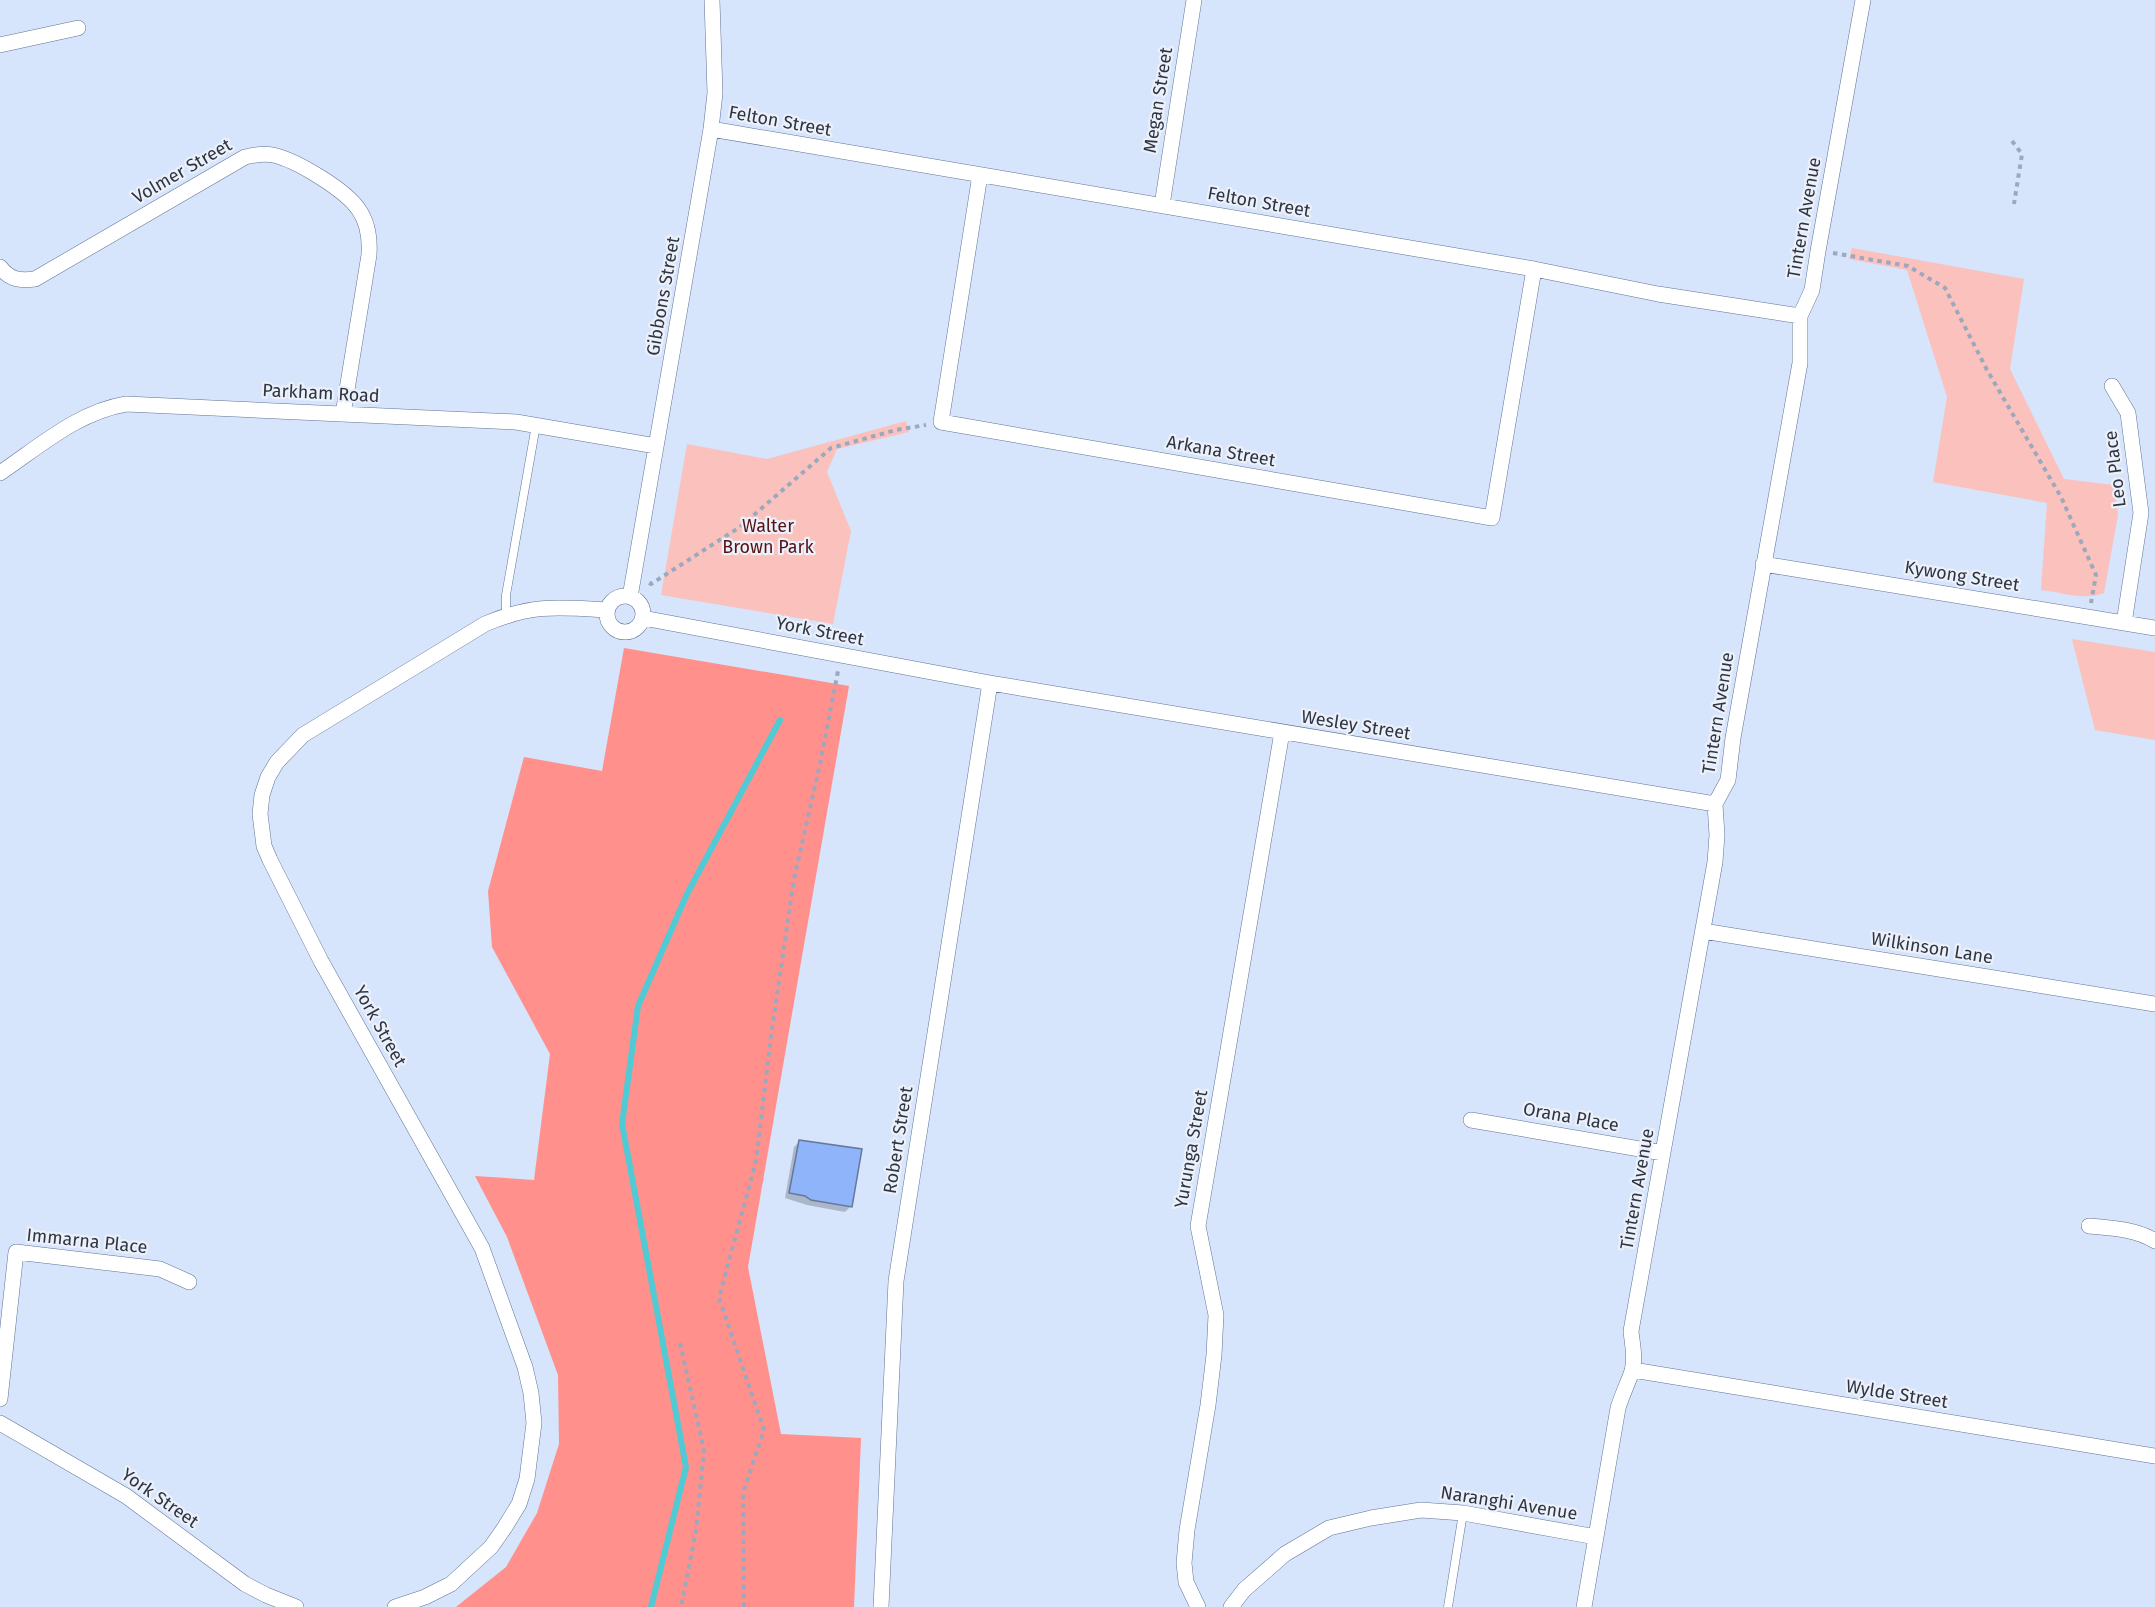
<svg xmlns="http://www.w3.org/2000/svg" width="2155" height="1607" font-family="'Fira Sans',sans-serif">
<rect width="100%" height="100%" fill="#d6e4fc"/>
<path fill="#fbc1bd" d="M1852,248L2024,279L2010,369L2064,479L2114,485L2118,515L2104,593C2086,601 2060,592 2041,590L2047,503L1933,482L1947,397L1907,270L1849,259Z
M906,421L909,432L837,449L827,472L851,531L833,624L661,595L687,444L767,459Z
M2072,639L2155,652V740L2095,730Z"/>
<path fill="#ff908c" d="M624,648L849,686L748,1267L781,1434L861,1438L854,1607H456L506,1567L537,1513L559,1444L558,1375L507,1237L475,1176L534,1180L550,1054L492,947L488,891L524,757L602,771Z"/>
<path fill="#0003" d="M799,1142L850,1207L845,1212L807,1205L785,1198L794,1147Z"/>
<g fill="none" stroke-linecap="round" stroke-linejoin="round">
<path stroke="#50cad4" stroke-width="6" d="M651,1607L686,1467L622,1124L638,1006L687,894L780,720"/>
</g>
<path fill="#90b4fa" stroke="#65789b" stroke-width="1.5" d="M799,1140L862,1149L852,1207L811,1200L805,1196L789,1193Z"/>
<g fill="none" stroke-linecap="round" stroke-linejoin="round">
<g stroke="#607396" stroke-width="9">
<path id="lane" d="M506,615V595L536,425
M1448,1607L1463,1513"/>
</g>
<g stroke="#607396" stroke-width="16">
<path id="street" d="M0,45L78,28
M711,129L1534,269L1658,294L1800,316
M980,175L941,422L1492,518L1534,269
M1162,205L1194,0
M0,267C10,280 20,281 35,279L245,157C255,155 263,153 273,155C296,160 346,190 359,210C368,223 370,239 369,255L343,414
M2112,386L2128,413L2141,513L2124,623
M0,473C40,446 78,412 126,404L516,422L656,446
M1763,564L2155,628
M607 614a18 18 0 1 1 36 0a18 18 0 1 1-36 0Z
M630,597L711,129L715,93L712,0
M643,618L990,683L1715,804
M1703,931L2155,1004
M1471,1120L1663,1153
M2089,1226C2111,1228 2136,1229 2155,1241
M1633,1370L2155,1456
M0,1399L16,1252L160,1269L189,1282
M0,1423L126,1496L245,1584L266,1595L296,1607
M395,1607L425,1597L451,1584L491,1547L505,1527L519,1504L527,1479L534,1423L531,1393L525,1367L482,1248L321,961L270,860L264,846L260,814L262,795L268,777L277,762L303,735L485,624C532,604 557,607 607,610
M881,1607L896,1281L990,683
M1198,1607L1186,1582L1184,1563L1187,1530L1208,1405L1214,1355L1216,1315L1198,1226L1282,732
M1231,1607L1244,1590L1285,1554L1329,1528L1371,1518L1421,1510L1463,1513L1596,1537
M1584,1607L1618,1408C1622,1395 1628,1383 1632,1371C1636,1358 1632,1343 1631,1331L1715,862L1717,835L1715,804L1728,780L1733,738L1800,363V316L1812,290L1818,251L1863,0"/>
</g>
<path stroke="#9ca8bd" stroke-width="4" stroke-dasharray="4.5 4.5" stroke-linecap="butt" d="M2012,141L2022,154L2014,204
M1833,253L1908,266L1945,288L1987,370L2061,497L2096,575L2091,603
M649,583L651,584L740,527L831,448L896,430L926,425
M680,1343L704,1450L696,1531L681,1607
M744,1607L743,1493L764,1430L719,1298L756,1161L771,1036L794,879L820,764L838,671"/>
<use href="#lane" stroke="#fff" stroke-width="8"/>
<use href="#street" stroke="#fff" stroke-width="15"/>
</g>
<g text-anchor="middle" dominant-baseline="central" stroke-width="4.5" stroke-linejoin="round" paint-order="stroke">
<g font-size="18" fill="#2d3545" stroke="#ecf0f9">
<text transform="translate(1158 100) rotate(-81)">Megan Street</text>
<text transform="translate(780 121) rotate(10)">Felton Street</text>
<text transform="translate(182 171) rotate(-30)">Volmer Street</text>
<text transform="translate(1259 202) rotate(10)">Felton Street</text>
<text transform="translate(1804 218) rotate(-80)">Tintern Avenue</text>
<text transform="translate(663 296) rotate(-80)">Gibbons Street</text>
<text transform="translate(321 393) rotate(3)">Parkham Road</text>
<text transform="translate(1221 451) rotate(10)">Arkana Street</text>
<text transform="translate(2115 469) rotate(-97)">Leo Place</text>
<text transform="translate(1962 576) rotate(9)">Kywong Street</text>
<text transform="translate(820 631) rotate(11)">York Street</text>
<text transform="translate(1718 713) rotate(-81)">Tintern Avenue</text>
<text transform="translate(1356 725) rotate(9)">Wesley Street</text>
<text transform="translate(1932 948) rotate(9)">Wilkinson Lane</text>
<text transform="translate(380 1026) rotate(61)">York Street</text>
<text transform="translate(1571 1117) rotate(10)">Orana Place</text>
<text transform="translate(898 1140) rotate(-81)">Robert Street</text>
<text transform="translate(1191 1149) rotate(-80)">Yurunga Street</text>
<text transform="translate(1637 1189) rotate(-80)">Tintern Avenue</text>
<text transform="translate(87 1241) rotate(6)">Immarna Place</text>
<text transform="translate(1897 1394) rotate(9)">Wylde Street</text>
<text transform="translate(160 1498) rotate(35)">York Street</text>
<text transform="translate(1509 1503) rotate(9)">Naranghi Avenue</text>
</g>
<g font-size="18" fill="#561215" stroke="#ecf0f9">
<text x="768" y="526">Walter<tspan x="768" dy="21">Brown Park</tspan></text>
</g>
</g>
</svg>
